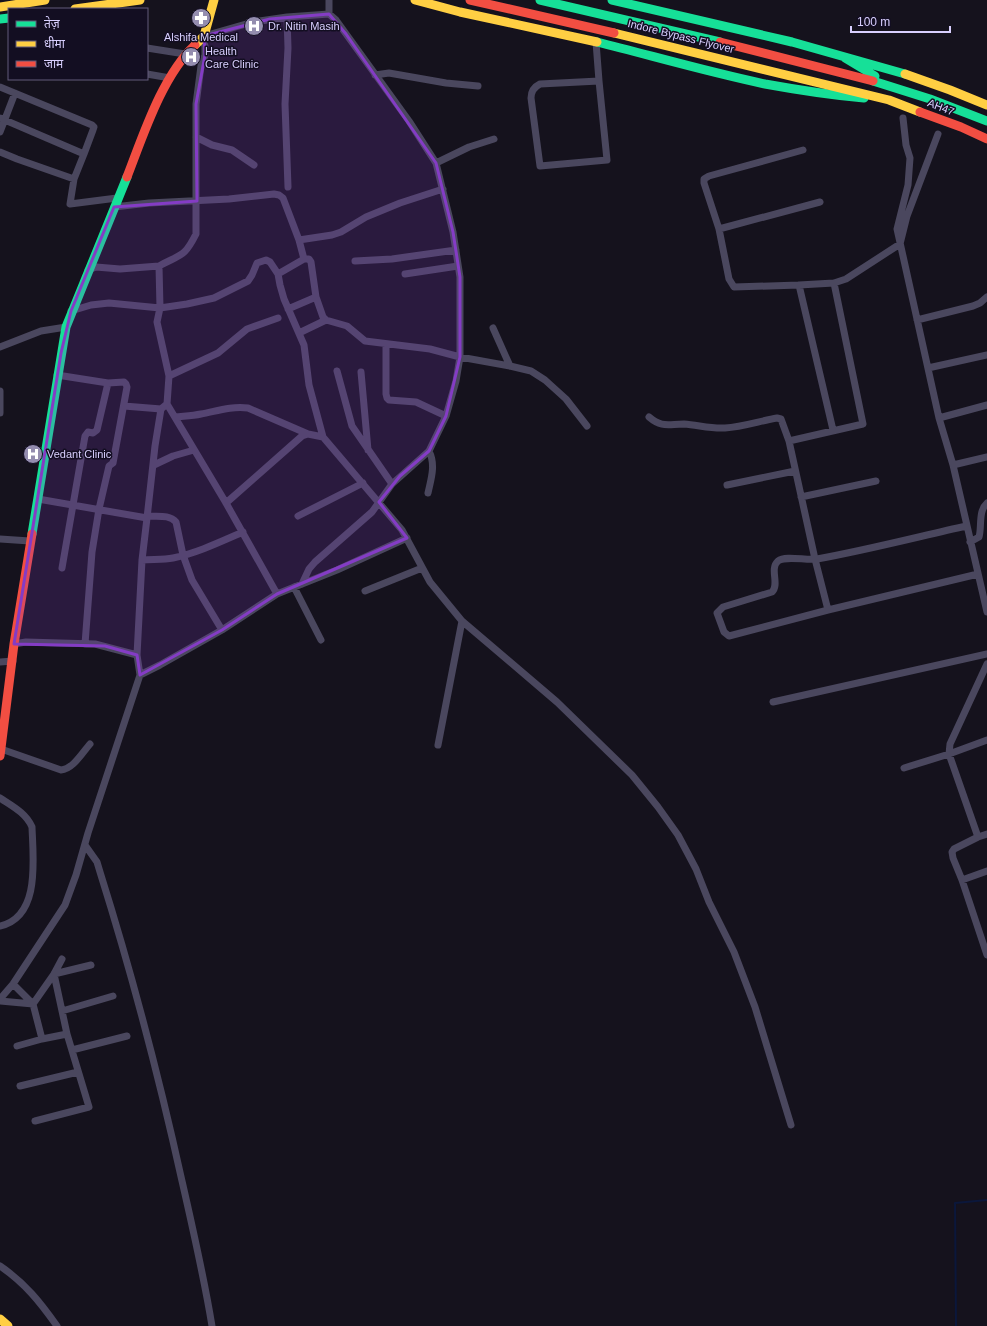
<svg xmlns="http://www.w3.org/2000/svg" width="987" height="1326" font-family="Helvetica,'Noto Sans Devanagari',sans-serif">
<rect width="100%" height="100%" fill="#15121d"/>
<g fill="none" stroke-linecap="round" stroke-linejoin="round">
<path stroke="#0b173b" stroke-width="2" d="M956,1326L955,1203L987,1200"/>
<path stroke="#4a475e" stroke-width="7" d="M329,14V0
M204,36L253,22L287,17
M202,39L205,46V55L201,66L196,104V234C184,258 181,254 159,266L160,308L157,322L169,376L167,404L226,503L277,594
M596,42L599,81
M147,48L185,54
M147,74L170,78
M375,75L389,73L446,83L478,86
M599,81L607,160L540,166L531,98C531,92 534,87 540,84Z
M0,87L92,125L94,127L93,130L84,154
M0,118L84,154L74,179L70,204L117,198
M903,118L906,145L910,158L908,185L897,229L939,418L953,465L987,612
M0,132L15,93
M196,137L212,145L232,150L254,165
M0,152L17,159L74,179
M288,187L285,104L288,48L287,17L329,14L336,20L409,121L436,163
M114,207L149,203L229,199L274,194L279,195L283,198L299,240L304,259H309L311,262L316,297L323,317L326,320L347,326L365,341L430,349L460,357L510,366L531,371L545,380L566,399L587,426
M719,229L820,202
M299,240L332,235L341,232L366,217L400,203L443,189
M304,259L278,274L280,285L284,299L304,345L309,385L323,437L402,530L430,582L462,621L438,745
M355,261L392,259L456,250
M88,270L96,267L120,269L159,266
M405,274L458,266
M799,285L734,287L729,279L719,229L704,183V179L709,176L803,150
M288,309L316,297
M71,311L91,305L109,303L160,308L187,304L214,298L248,281L252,275L257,263L266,260L270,262L278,274
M917,320L973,306L980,303L987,297
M493,328L510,366
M299,333L326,320
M386,344V394L387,398L389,400L416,402L446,416
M0,347L41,331L66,327
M928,368L987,355
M337,371L352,426L392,484
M361,372L368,450
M57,375L108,383L124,382L126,384L127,387L113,463L109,466L99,509L92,552L85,644
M169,376L218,353L247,329L278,318
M0,391V413
M124,406L161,409
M175,417C184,416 192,416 201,414C217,411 231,406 248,408L308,434
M649,417C662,428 668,424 684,424C698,425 711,429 725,428C742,427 760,421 777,418L781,419L789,441L815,559L828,610L978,574
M939,418L987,405
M833,430L799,285L834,283L846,279L900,244L907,216L938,134
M789,441L863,424L834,283
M154,465L173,456L194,450
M953,465L987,457
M727,485L795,471
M428,493C431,479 436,465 429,451
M801,497L876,481
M226,503L302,436L308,434L323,437
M147,516C157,517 169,514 176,522L183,555L192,580L222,630
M298,516L363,483
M147,518L155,446L161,409L167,404
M0,539L30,541
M970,542L979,537C982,527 978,511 987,503
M142,560C152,559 163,560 173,558C197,553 220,542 243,532
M62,568L85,436L88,432L93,433L97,430L108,383
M302,584L309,569L315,562L372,512L392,484L429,451L446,416L456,381L460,357V277L453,232L436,163L469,147L494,139
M294,587L321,640
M365,591L422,568
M828,610L729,636L724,632L717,613L723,607L772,592C780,584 769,569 778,561C786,555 807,561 817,559C867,550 917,537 966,526
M462,621L557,702L632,775L658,807L678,835L696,869L709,902L734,952L755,1007L791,1125
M14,644L26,642L95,644L137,655
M0,662L13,661
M987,664L950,744L949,754L978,837L954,849L952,852L953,858L962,880L987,955
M140,675L160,665L222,630L277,594L337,570L407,538
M773,702L987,654
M1,749L61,770C73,769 82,753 90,744
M904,768L949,754L987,740
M0,798C12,806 26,813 32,827C33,858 41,917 0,926
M978,837L987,834
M85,845L97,862L100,872C132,974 159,1077 182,1181C193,1229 204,1277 212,1326
M962,880L987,871
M13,984L33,1004L54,974L62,959
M0,999L13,984L65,905L76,875L88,833L140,675L137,655L142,560L147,518L38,499
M0,1001L33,1004L42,1039L67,1034L89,1107L35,1121
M62,1011L113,996
M67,1034L54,974L91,965
M17,1046L42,1039
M72,1050L127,1036
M20,1086L78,1072
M0,1266C25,1283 40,1302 57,1326"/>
<path stroke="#16e098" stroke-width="9" d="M540,0L720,42
M612,0L792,42L905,74
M0,19L9,18
M597,42C653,56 708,72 765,84C798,90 831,95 864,98
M845,58L875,76
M873,81L930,99L987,121
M32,534L66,327L127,177"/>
<path stroke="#ffcf43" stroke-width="9" d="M415,0L460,12L597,42
M0,7L45,0
M75,9L140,0
M614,33L889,100L920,112
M195,45L204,36L214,0
M905,74L950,90L987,105
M0,1319L8,1326"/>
<path stroke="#f24e42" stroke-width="9" d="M470,0L614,33
M720,42L873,81
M920,112L961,127L987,139
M127,177C143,136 162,76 195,45
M0,756L14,644L32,534"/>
</g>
<path fill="#843cc5" fill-opacity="0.2" stroke="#843cc5" stroke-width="3" stroke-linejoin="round" d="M329,14L346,34L436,163L453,232L460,277V357L446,416L429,451L400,476L379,502L407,538L277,594L222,630L140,675L137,655L105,646L14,644L61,353L71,311L114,207L197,201L196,104L205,55L204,36L270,19Z"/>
<defs>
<g id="pharmacy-disc" transform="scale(1)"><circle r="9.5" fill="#948daf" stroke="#130e22"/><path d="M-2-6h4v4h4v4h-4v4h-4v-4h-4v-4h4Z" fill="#fff"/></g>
<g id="hospital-disc" transform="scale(1)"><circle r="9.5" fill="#948daf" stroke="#130e22"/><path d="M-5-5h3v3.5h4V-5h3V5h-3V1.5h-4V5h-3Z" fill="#fff"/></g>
</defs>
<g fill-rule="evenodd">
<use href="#pharmacy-disc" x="201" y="18"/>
<use href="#hospital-disc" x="254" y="26"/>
<use href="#hospital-disc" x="191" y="57"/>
<use href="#hospital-disc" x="33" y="454"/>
</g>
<g text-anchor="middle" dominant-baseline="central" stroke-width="3" stroke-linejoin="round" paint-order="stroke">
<g font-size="11" fill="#d8cffe" stroke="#130e22" text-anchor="start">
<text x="268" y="26">Dr. Nitin Masih</text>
<text x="201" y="37" text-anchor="middle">Alshifa Medical</text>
<text x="205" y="51">Health<tspan x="205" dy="13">Care Clinic</tspan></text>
<text x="47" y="454">Vedant Clinic</text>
</g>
<g font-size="11" fill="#d8cffe" stroke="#130e22">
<text transform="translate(681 36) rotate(14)">Indore Bypass Flyover</text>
<text transform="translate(941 107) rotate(21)">AH47</text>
</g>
</g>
<rect x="8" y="8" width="140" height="72" fill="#130e22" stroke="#625b7a"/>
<rect x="16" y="21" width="20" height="6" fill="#16e098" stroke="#625b7a"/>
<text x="44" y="28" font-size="12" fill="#d8cffe">तेज़</text>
<rect x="16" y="41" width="20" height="6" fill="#ffcf43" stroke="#625b7a"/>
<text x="44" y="48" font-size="12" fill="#d8cffe">धीमा</text>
<rect x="16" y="61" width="20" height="6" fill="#f24e42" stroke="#625b7a"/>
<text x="44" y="68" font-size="12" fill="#d8cffe">जाम</text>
<path d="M851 26v6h99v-6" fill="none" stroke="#d8cffe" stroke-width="2"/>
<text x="857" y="26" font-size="12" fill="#d8cffe" stroke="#130e22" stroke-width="3" paint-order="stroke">100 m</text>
</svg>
